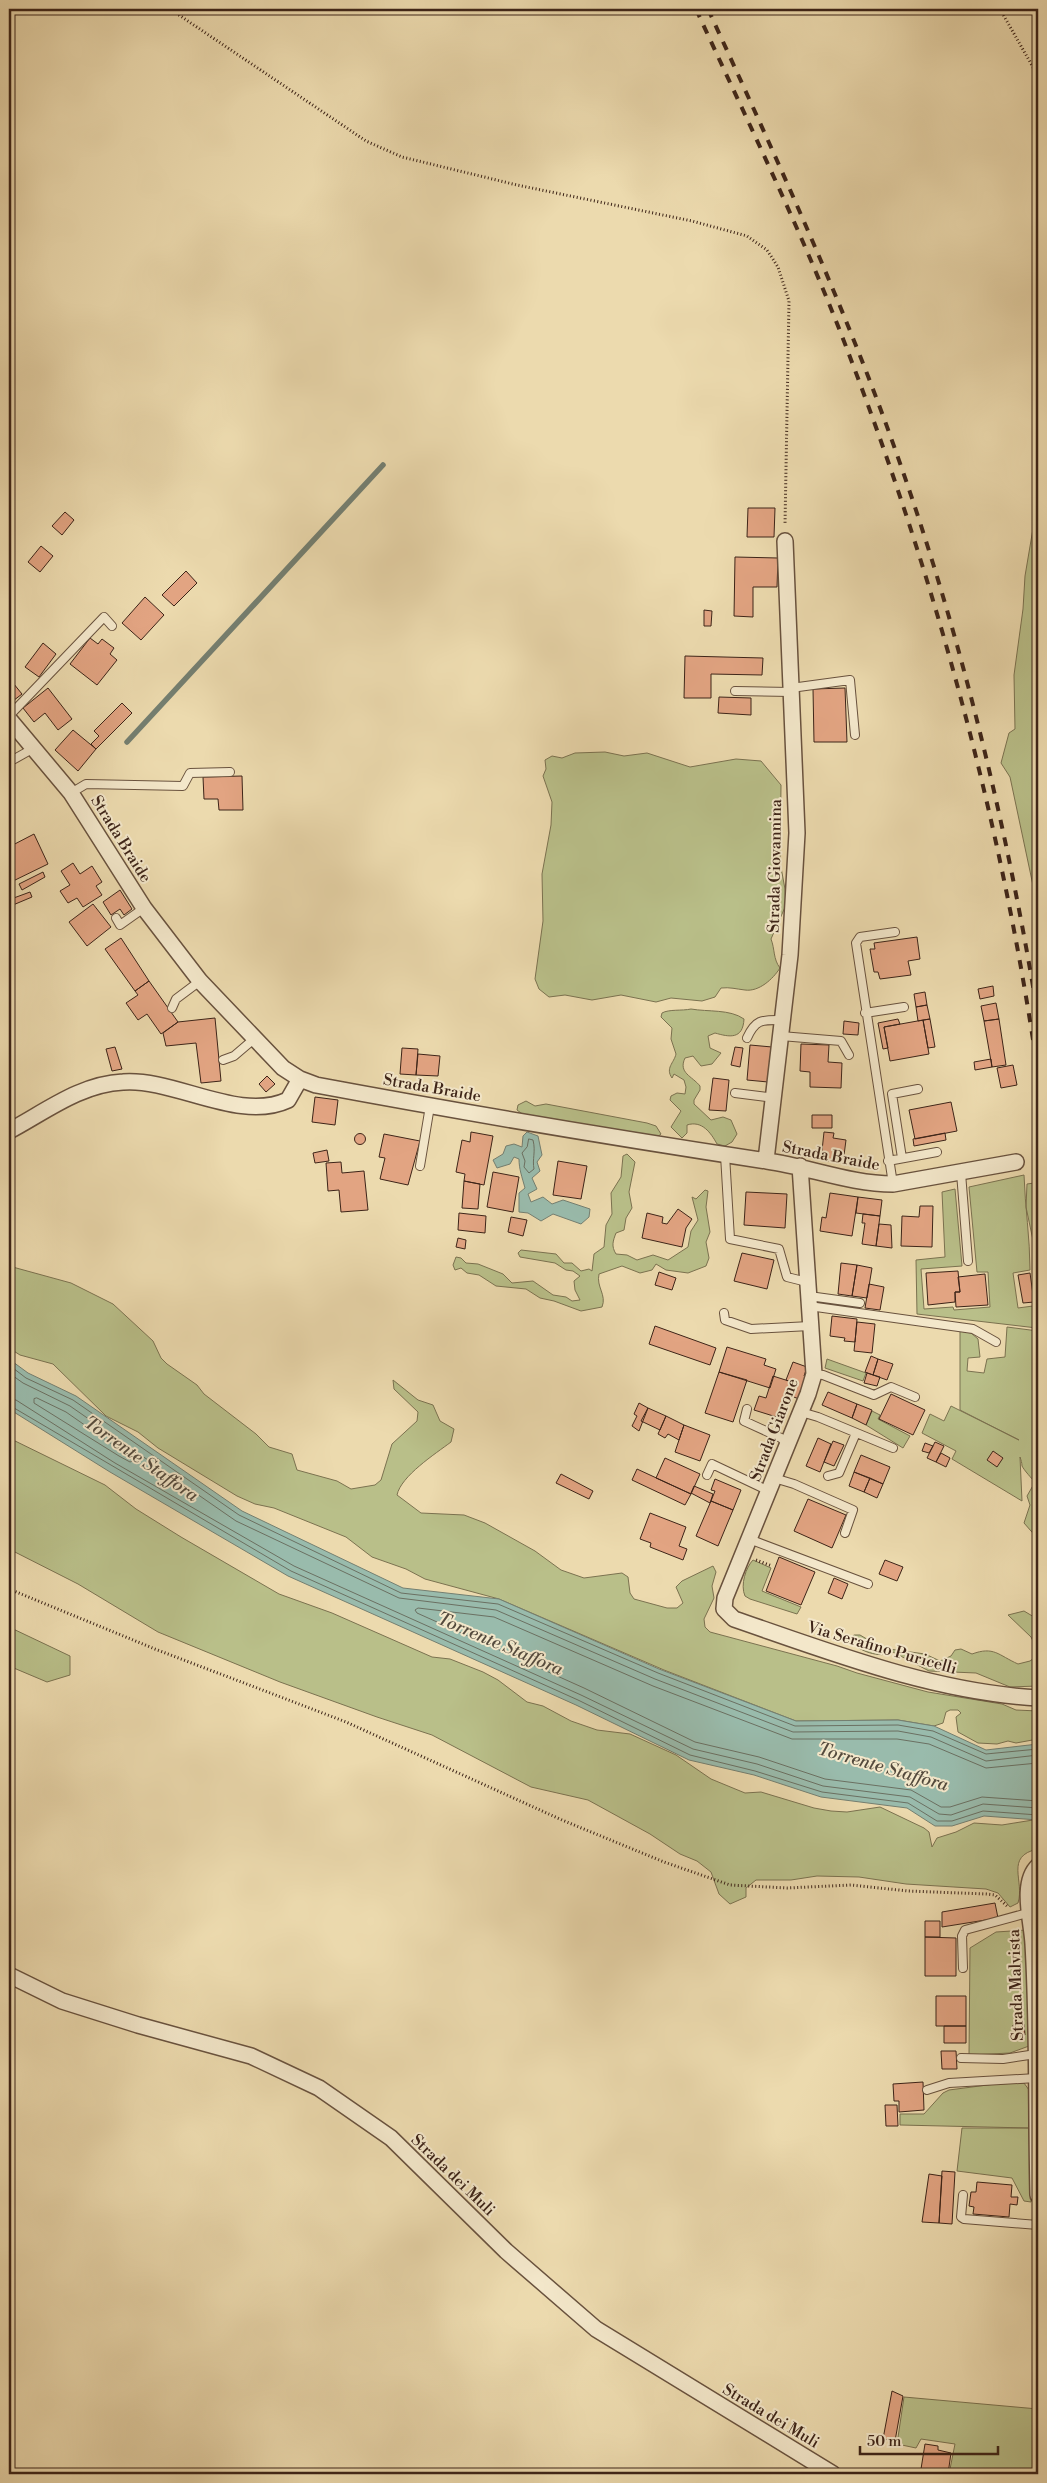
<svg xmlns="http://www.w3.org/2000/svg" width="1047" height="2483" font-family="'Libre Bodoni',serif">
<rect width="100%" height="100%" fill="#ecdaae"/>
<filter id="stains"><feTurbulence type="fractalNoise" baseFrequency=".004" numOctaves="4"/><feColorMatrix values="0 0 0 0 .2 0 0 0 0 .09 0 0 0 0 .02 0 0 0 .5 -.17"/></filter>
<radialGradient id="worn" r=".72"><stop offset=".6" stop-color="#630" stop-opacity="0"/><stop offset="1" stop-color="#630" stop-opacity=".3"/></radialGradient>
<path fill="#b9bf89" stroke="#7b7250" d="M1038,499V909L1010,777L1001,763L1009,733L1015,729L1014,675L1023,609L1025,576Z
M605,752L624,756L647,753L690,767L736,759L761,761L781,785L780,862L785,889L786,905L771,939C775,949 773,959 780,968C773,979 759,992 745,990C736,989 730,987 721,988L715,997L702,1001L671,998L656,1002L621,995L592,1000L565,995L549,997L539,989L535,979L543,921L542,874L551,825L552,802L543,776L546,769L545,760L552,756L562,758L575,753Z
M691,1009C708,1012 730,1009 744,1019C743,1040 729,1037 715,1033L708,1036L710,1048L721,1053L712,1064L701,1066L693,1056L685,1058C678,1073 692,1076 700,1086V1090L694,1100V1104L711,1120L723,1117L731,1120L737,1134L732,1142L725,1146L717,1144C711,1133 702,1120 687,1125V1133L682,1138L671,1127L681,1111L670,1100L671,1096L677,1093L685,1094L686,1087L684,1080L674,1074L672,1078C665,1068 674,1063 676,1054L671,1039L672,1028L661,1017L662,1013C669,1009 682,1011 691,1009Z
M526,1101L535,1106L546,1104L647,1123L656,1126L661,1134L656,1138L525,1116L517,1110L518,1105Z
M627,1154L635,1162L629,1192L632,1208L626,1218L624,1230L616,1233C613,1241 611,1246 616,1254L627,1255L637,1260L653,1255L668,1260L688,1247L691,1231L698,1220L692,1197L696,1199L705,1190L708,1191L706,1207L710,1232L706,1242L709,1258L706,1266L688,1273L666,1270L656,1264L652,1270L640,1273L622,1266L599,1274C596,1287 607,1295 602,1307L581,1311L554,1301L540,1298L526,1289L496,1286L479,1275L467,1273L461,1268L455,1270L453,1265L456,1257L461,1258L466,1263L478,1264L503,1274L512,1283L533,1281L553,1295L566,1297L572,1301L580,1300L575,1290L574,1281L580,1276L573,1271L566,1270L555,1263L520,1257L518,1253L521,1250L556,1254L564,1263H572L581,1271L589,1269L592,1271L594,1254L604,1247L606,1225L612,1214L611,1193L621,1177L623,1156Z
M1024,1175C1025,1207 1030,1238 1030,1270L1013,1273L1018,1308L1033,1306L1037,1328L917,1314L916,1260L945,1257L942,1192L955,1189L962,1266L921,1269L924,1309L953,1307L954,1310L990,1307L988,1272H977L969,1187Z
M1034,1183L1038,1188V1293L1033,1273L1034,1245L1026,1207L1027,1184Z
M9,1266L71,1283L113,1304L153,1341L161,1358L167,1364L197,1385L204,1394L256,1434L269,1447L292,1454L297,1470L337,1481L351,1489L375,1485L381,1480L392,1444L417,1421L418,1412L394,1389L393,1380L418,1400L433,1405L440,1421L454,1429L451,1442C435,1454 401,1476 397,1495L421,1513L464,1515L485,1523L535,1551L561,1570L584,1578L622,1573L628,1577L630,1593L634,1599L667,1608H677L683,1603L676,1587L682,1581L713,1566L716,1572L712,1586L714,1598L704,1619L705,1627L710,1632L837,1666L857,1673L928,1692L1002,1704L1016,1710L1038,1711V1739L1016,1743L1008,1741L997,1744L978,1743L958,1732L956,1717L961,1713L958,1710H950L946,1712L943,1723L934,1726L898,1720L796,1721L664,1670L499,1599L425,1579L406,1569L372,1557L346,1537L274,1508L255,1504L237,1496L158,1448L138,1432L106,1416L53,1364L20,1355L9,1348Z
M1007,1327L1038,1331V1539L1024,1523L1030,1505L1027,1496L1035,1482C1032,1479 1024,1470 1022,1466C1022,1463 1021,1460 1020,1457L1022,1501L952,1459L956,1451L922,1433L930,1414L944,1421L951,1406L1019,1440L960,1410V1331L971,1333L978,1339L980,1357L968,1358L967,1371L984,1373L987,1359L1005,1357Z
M827,1359L866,1373L863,1381L825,1368Z
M872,1411L880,1415L878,1419L910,1436L903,1448L866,1425Z
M9,1438L105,1485L136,1509L181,1537L279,1594L332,1613L432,1657L450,1659L483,1672L498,1680L527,1702L543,1706L571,1721L597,1730L630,1734L676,1755L711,1779L745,1793L761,1792L814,1808L831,1811L847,1812L880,1807L924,1828L929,1832L932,1847L937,1838L956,1832L974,1823L1002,1825L1033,1820L1038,1822V1849C1004,1856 1025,1881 1018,1903L1010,1907L998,1893L986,1889L906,1884L859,1877L817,1876L791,1880H756L746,1888V1897L730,1904L719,1894L711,1872L697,1861L680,1854L650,1834L588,1800L531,1787L432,1735L377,1717L280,1682L158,1632L78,1584L9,1549Z
M753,1560L771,1568L762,1591L801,1607L797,1614L750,1599L745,1596C740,1585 746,1567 753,1560Z
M1024,1611L1034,1617L1038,1613V1651L1031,1637L1008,1615Z
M9,1627L70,1656V1675L47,1682L9,1666Z
M854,1635H860L882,1648L925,1654L940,1661L951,1656L955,1650L961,1649L972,1654C994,1646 998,1655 1018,1664L1030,1661L1038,1655V1686L1010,1687L976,1673L929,1671L893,1652C880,1659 857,1651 849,1639Z
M1027,1930L1029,2046L1010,2053L969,2055L970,1948L996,1932Z
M1024,2083L1029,2090V2128L900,2125V2114H924L943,2093L949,2090L995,2084Z
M962,2128H1029L1031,2202L1024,2201L1012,2178L957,2171Z
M904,2397L1038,2409V2474H949L955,2444L921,2439L916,2448L897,2444Z"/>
<path fill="#99bbac" stroke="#747f71" d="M527,1132L538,1136L542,1155L537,1162L540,1171L532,1178L537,1189L528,1194L531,1202L543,1197L552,1204L563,1200L590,1209L589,1217L581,1224L553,1214L541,1221L528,1213L519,1212V1193L525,1188C522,1177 519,1169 519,1159L514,1157L510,1164L497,1168L493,1160L503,1154L506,1146L514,1144L522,1147L523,1136Z
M9,1359L28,1373L76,1396L242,1511L403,1588L499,1599L659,1669L796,1721L898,1720L934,1726L986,1750L1038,1744V1820L984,1816L952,1826H935L907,1808L821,1797L754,1775L689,1760L576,1705L288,1576L110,1472L9,1409Z"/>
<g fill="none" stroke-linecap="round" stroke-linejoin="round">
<path stroke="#6b7062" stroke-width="1" d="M529,1139L533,1140C536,1152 532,1159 534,1169L529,1173L524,1167L525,1161L522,1153L527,1147Z
M9,1365L26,1378L73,1400L239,1515L401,1593L498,1604L658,1673L795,1726L898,1725L933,1731L986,1754L1038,1749
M9,1373L23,1383L70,1406L236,1521L399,1598L496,1610L655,1679L793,1732L898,1731L931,1737L986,1761L1038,1755
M37,1398L66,1412L132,1458L133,1461L130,1462L119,1456L34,1403V1399Z
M9,1399L16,1400L115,1463L294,1566L581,1695L693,1749L757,1764L823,1786L910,1797L939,1814L951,1815L983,1804L1038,1808
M9,1405L291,1571L578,1700L690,1755L755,1771L822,1792L908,1803L937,1821H952L983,1811L1038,1815
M1038,1763L986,1768L929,1744L897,1739H792L653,1686L494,1617L418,1608L415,1610L417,1613L584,1688L695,1742L759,1757L825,1779L911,1790L941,1807H950L982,1797L1038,1801"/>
<path stroke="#747f71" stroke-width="5.5" d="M127,742L383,465"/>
</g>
<path fill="#e2a482" stroke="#3d2418" d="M748,508H775L774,537H747Z
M65,512L74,520L62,535L52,526Z
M41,546L53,556L40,572L28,562Z
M735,557L778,558L777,587H753V617L734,616Z
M186,571L197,583L174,606L162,595Z
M145,597L164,615L141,640L122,623Z
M704,610L712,611L711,626H704Z
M90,638L98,644L102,639L114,648L110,654L117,660L97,685L70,664Z
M43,643L56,654L39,677L25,667Z
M685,656L763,658L762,675L711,674V698H684Z
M9,678L22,694L9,704Z
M48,688L72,719L58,730L45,713L34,722L23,708Z
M845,688L847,742H814L813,689Z
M719,697L751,698V715L718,713Z
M122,703L132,713L96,749L91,744L99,736L94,731Z
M73,730L96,749L78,771L55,750Z
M242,776L243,810H219L218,799H204L203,777Z
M34,834L48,864L9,883V847Z
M73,863L80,874L92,866L102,882L96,886L102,895L83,907L77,898L68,903L60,891L70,885L61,871Z
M43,872L45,877L22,890L19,884Z
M120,890L132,909L124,915L120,909L111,915L103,902Z
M30,892L32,897L13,905L11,899Z
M93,904L111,927L87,946L69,922Z
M917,937L920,959L908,961L911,975L880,979L878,972H874L870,949H875L874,943Z
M121,938L149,981L135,991L105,949Z
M149,981L178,1022L161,1034L147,1014L138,1020L126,1003L138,995L135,991Z
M993,986L994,996L980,999L978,989Z
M925,992L927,1005L916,1007L914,994Z
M996,1003L999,1019L984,1021L981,1006Z
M927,1005L930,1019L918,1021L916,1007Z
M215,1018L221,1081L201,1083L196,1043L166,1046L163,1033L178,1022Z
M898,1019L900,1024L884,1027L888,1048L883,1049L878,1023Z
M930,1019L935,1047L928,1048L923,1020Z
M999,1019L1006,1065L992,1067L984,1021Z
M923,1020L929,1054L890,1061L884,1027Z
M844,1021L859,1023L858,1035L843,1034Z
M801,1044L829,1045L828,1062L842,1063L841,1088L810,1087V1072L800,1071Z
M750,1045L772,1047L768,1082L747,1080Z
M115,1047L122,1069L112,1071L106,1049Z
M735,1047L743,1048L740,1067L731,1065Z
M402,1048L418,1049L416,1075L400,1074Z
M418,1054L440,1056L438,1076L416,1075Z
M991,1059L992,1067L975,1070L974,1062Z
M1013,1065L1017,1085L1001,1088L997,1068Z
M267,1076L275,1084L266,1092L259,1084Z
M713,1078L729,1080L726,1111L709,1110Z
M315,1097L338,1100L335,1125L312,1122Z
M951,1102L957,1131L915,1139L909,1110Z
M812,1115H832V1128H812Z
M471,1132L493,1136L484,1185L464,1181L465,1174L456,1172L462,1140L470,1142Z
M824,1132L834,1133L833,1138L846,1140L843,1163L821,1160Z
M945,1133L946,1140L914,1146L913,1139Z
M354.5 1139a5.5 5.5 0 1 1 11 0a5.5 5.5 0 1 1-11 0Z
M384,1134L420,1141L408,1185L380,1179L385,1158L379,1157Z
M327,1150L329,1161L315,1163L313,1153Z
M558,1161L587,1166L581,1199L553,1195Z
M341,1162L342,1173L364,1171L368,1210L341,1212L339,1190L328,1191L326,1163Z
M493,1172L519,1177L513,1212L487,1207Z
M464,1181L480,1184L478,1209L462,1208Z
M746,1192L787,1194L785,1228L744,1225Z
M830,1193L858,1197L852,1236L820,1231L822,1217L826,1218Z
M858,1197L882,1200L880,1216L856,1213Z
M920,1206H933L932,1247L901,1246L902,1216L919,1217Z
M678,1209L692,1219L686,1228L682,1247L642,1238L647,1213L663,1217L662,1223L667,1224Z
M459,1213L486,1216L485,1233L458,1230Z
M863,1214L880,1216L876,1246L862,1244L865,1223H862Z
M511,1217L527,1220L523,1236L508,1232Z
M879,1224L891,1225L892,1248L876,1246Z
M458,1238L466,1240L465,1249L456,1247Z
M742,1253L774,1260L767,1289L734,1281Z
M841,1263L857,1265L852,1296L838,1294Z
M857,1265L872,1268L867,1298L852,1296Z
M958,1271L960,1292H955V1302L928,1305L926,1273Z
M659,1272L676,1278L672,1290L655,1285Z
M1030,1273L1034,1302L1023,1303L1018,1275Z
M985,1274L988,1305L956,1307L955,1292H960L958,1277Z
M869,1284L884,1287L880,1310L865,1308Z
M832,1316L857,1319L855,1342L844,1341L845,1338L830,1336Z
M857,1322L875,1324L872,1353L854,1351Z
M655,1326L716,1348L710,1365L649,1344Z
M727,1347L766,1359L764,1365L776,1369L770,1388L719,1372Z
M871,1356L878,1359L873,1375L865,1372Z
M878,1359L893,1364L887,1380L873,1375Z
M793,1362L807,1367L804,1376L810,1378L802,1400L791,1396L795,1383L786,1380Z
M719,1372L747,1380L733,1422L705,1413Z
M867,1373L880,1377L877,1386L864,1383Z
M773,1376L795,1383L783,1419L754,1410L759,1396L766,1398Z
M828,1392L857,1404L852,1418L822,1405Z
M891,1394L925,1410L913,1435L879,1419Z
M639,1403L648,1408L639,1431L632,1426L637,1416L634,1414Z
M857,1404L872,1410L866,1425L852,1418Z
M648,1408L666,1416L660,1430L641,1421Z
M666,1416L684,1425L679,1440L668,1434L665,1438L658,1434Z
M684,1425L710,1435L700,1461L675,1452Z
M818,1438L831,1444L820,1472L806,1466Z
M833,1441L844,1445L834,1466L824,1462Z
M935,1442L944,1446L936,1462L927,1458Z
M925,1443L933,1446L929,1453L922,1451Z
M993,1451L1003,1458L997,1467L987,1460Z
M941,1453L950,1458L946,1467L936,1462Z
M861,1455L890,1467L883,1484L854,1472Z
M665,1458L700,1474L691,1494L656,1478Z
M637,1469L691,1494L685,1505L632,1480Z
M854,1472L870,1478L864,1492L849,1486Z
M561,1474L593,1491L589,1499L556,1483Z
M870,1478L883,1484L877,1498L864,1492Z
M715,1479L741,1490L733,1510L711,1501L715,1491L711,1490Z
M694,1486L713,1494L710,1503L691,1493Z
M808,1499L846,1515L832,1548L794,1531Z
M711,1501L733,1510L718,1546L696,1536Z
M650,1513L686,1527L679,1546L687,1549L683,1560L650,1547L651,1543L640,1539Z
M779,1557L815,1572L801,1605L766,1591Z
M885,1560L903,1567L897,1581L879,1574Z
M834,1578L848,1584L842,1599L828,1593Z
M995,1903L998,1918L942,1927V1912Z
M925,1921H940V1937H925Z
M925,1937L956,1938V1976H925Z
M936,1996H966V2026H936Z
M1024,2024L1025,2035H1014L1013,2025Z
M944,2026H966V2043H944Z
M941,2051H956L957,2069H942Z
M923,2082L924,2110L899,2112V2101H894L893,2084Z
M885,2105H897L898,2126H886Z
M942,2171L955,2172L952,2224L939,2223Z
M929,2174L942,2176L939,2223L922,2222Z
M977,2182L1012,2185L1011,2197H1018L1017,2205L1010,2204L1009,2217L973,2214L974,2207L969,2206L971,2192H976Z
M892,2391L903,2396L895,2441L883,2439Z
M925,2444L938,2446V2450L951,2453L948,2474H931L932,2471L921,2469Z"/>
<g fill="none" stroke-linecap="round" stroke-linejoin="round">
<g stroke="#69523e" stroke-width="10">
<path id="service" d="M791,688L850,680L855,735
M735,691L791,692
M9,716L104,617L112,626
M9,762L34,748
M71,793L86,784L183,786L190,773L230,772
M116,918L120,925L144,908
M172,1008L176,999L200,981
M865,1013L904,1007
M781,1036L841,1041L849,1055
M747,1038C756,1018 763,1020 784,1020
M223,1060L234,1056L255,1038
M735,1093L775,1098
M725,1155L730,1239L779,1249L787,1277L803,1281L807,1284
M902,1158L892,1094L918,1089
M888,1161L937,1152
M420,1166L430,1106
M961,1173L968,1261
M893,1184L856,943L860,937L895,932
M809,1296L860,1303
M809,1306L973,1329L996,1342
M724,1313L725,1320L751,1329L810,1326
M814,1374L823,1375L874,1395L891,1387L915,1397
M747,1409L744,1421L781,1438L787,1444
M801,1412L818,1417L893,1448
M707,1475L712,1464L769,1491
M828,1476L839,1473L856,1433
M774,1478L794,1484L853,1510L845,1533
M749,1539L868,1584
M963,1968L962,1936L965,1930L1031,1912
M961,2058L1003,2059L1036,2054
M927,2090L949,2083L1036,2078
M963,2195L961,2217L964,2219L1038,2225"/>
</g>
<g stroke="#69523e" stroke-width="18">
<path id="minor" d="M9,719L71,793L144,908L200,981L283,1068L300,1079L316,1085C466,1113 616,1138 767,1161C809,1167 851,1184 893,1184L1016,1162
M9,1131C45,1112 80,1084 123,1082C175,1078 239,1123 288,1100L300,1079
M766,1160L790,955L797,833L785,541
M800,1166L814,1374L808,1394L725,1598L724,1609L734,1619C833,1653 933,1692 1038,1698
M1038,1866C1020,1883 1032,1922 1033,1944C1038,2027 1036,2112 1038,2195
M9,1975L62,2001L138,2025L251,2056L319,2088L391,2138L506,2251L596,2329L833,2474"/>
</g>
<path stroke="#3d2418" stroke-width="3" stroke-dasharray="1 2.5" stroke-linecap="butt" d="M170,9L366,141L402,157L517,185L692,221L747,236L767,250L778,267L789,301L785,525
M1000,9L1038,76
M756,1560L772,1566
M9,1589L155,1649L346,1722L562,1820L664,1862L730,1885L787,1888L851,1885L908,1891L986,1894L995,1895L1007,1906"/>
<use href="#service" stroke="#f3e7ca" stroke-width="8"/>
<use href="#minor" stroke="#f3e7ca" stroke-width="15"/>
<path stroke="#3d2418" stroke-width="4" stroke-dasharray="9 9" stroke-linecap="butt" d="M696,9C750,127 808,244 853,365C940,594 1003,831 1038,1073
M708,9C763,129 818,248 866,371C947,579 1002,796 1038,1016"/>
</g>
<g text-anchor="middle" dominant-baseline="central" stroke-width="4" stroke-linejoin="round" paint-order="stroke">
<g font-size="16" fill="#3d2418" stroke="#f3e7ca">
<text transform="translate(121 839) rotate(58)">Strada Braide</text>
<text transform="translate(775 866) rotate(-89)">Strada Giovannina</text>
<text transform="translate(432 1088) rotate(10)">Strada Braide</text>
<text transform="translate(831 1156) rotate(11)">Strada Braide</text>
<text transform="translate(774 1430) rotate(-69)">Strada Giarone</text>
<text transform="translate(882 1648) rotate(16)">Via Serafino Puricelli</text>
<text transform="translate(1016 1985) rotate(-92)">Strada Malvista</text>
<text transform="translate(453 2175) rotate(44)">Strada dei Muli</text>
<text transform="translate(771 2416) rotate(31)">Strada dei Muli</text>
</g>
<g font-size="18" font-style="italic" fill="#544a3d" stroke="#f3e7ca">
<text transform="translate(141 1459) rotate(35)">Torrente Staffora</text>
<text transform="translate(500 1644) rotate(23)">Torrente Staffora</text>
<text transform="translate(883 1767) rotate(16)">Torrente Staffora</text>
</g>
</g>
<rect width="1047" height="2483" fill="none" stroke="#ecdaae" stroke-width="30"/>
<rect x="10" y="10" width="1027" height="2463" fill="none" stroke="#3d2418" stroke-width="2.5"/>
<rect x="15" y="15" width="1017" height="2453" fill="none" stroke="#3d2418"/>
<path d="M860 2446v8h138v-8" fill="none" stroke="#3d2418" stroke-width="2.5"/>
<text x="867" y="2446" font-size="15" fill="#3d2418" stroke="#f3e7ca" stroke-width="4" paint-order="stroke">50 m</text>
<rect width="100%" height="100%" filter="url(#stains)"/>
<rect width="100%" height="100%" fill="url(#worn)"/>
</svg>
